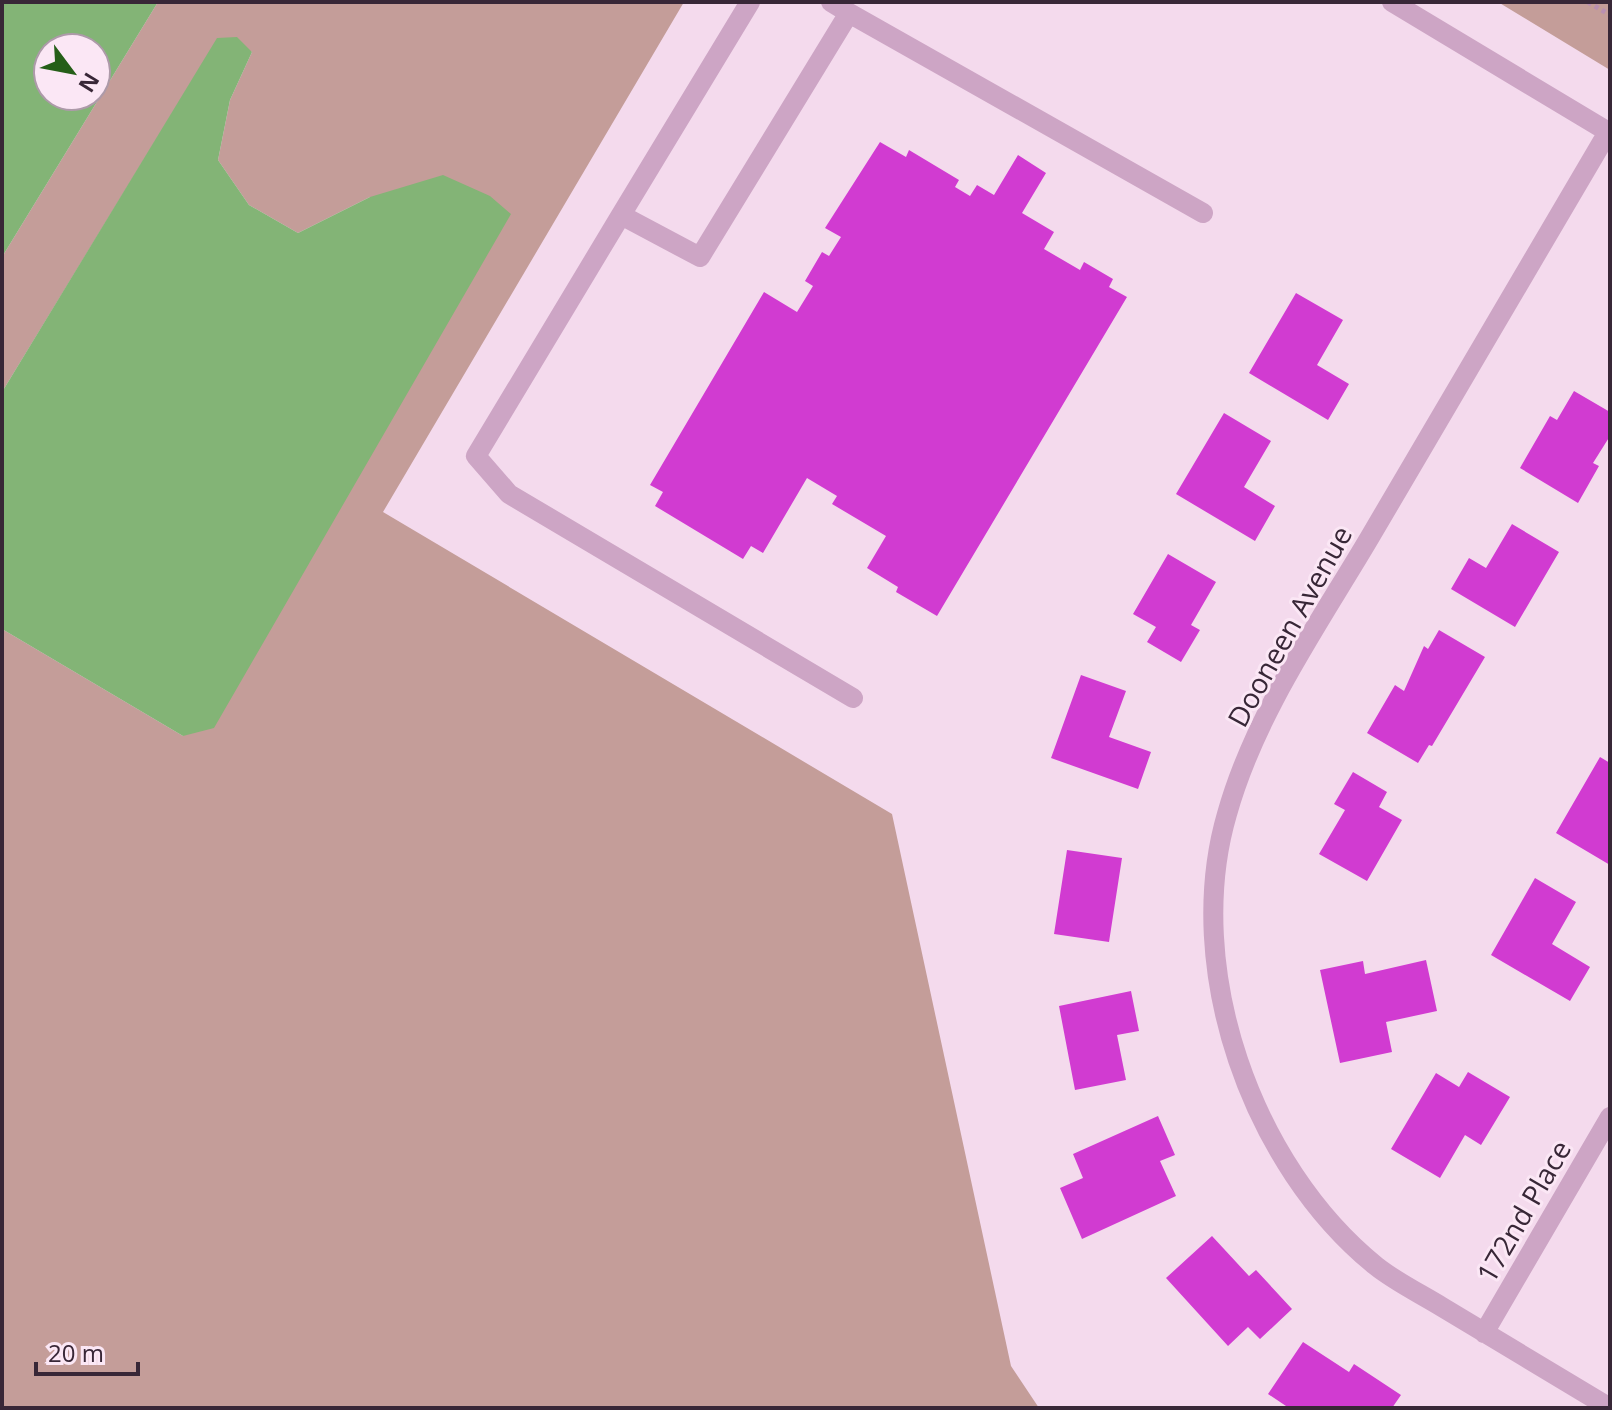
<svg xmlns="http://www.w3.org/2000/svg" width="1612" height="1410" font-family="'Open Sans',sans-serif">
<rect width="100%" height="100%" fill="#f4daed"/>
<path fill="#c49d99" d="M158,2H684L383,512L892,814L1011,1366L1039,1408H2V629L183,736L370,197L298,233L249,205L218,160L230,100L252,52L218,38L2,392V257Z
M1498,2H1610V70Z"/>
<path fill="#83b476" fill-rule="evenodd" d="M2,2H158L2,257ZM48,48H96V96H48Z
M237,37L252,52L230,100L218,160L249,205L298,233L370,197L443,175L490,196L511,214L214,728L183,736L2,629V392L217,38Z"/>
<path fill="#d13bd1" d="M880,142L906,157L909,150L959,180L955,187L970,196L977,185L994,195L1018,155L1046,173L1022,213L1054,232L1044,249L1080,270L1084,262L1113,279L1109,287L1127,297L937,616L896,592L898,587L867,568L886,536L832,504L837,496L807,478L763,553L751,546L743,559L655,506L663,492L650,485L764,292L797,312L813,286L805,281L822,252L829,256L841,237L825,228Z
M1296,293L1343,320L1317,365L1349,384L1328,420L1249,373Z
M1574,391L1610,412V436L1593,463L1599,466L1578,503L1520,468L1550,416L1557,420Z
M1224,413L1271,441L1244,487L1275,506L1255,541L1176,494Z
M1512,524L1559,552L1515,627L1451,589L1469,558L1486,568Z
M1168,554L1216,582L1191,625L1200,630L1181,662L1147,642L1156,627L1133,614Z
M1439,630L1485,657L1432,746L1429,745L1418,763L1367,733L1395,685L1404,691L1424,646L1428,649Z
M1081,675L1126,691L1109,737L1151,752L1138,789L1051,758Z
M1600,757L1610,763V865L1556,833Z
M1353,772L1387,792L1379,807L1402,820L1367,881L1319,854L1345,810L1334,804Z
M1067,850L1122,858L1109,942L1054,934Z
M1535,878L1576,902L1552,944L1590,967L1570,1001L1491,955Z
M1426,960L1437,1011L1386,1022L1392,1052L1340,1063L1320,970L1363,961L1365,974Z
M1131,991L1139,1031L1117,1035L1126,1080L1075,1090L1059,1006Z
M1468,1072L1510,1097L1481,1145L1465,1135L1440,1178L1391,1149L1436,1073L1459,1087Z
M1158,1116L1175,1155L1160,1161L1176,1196L1082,1239L1060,1188L1083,1178L1073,1154Z
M1212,1236L1249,1276L1256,1270L1292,1309L1260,1339L1248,1327L1228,1346L1166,1278Z
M1303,1342L1349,1372L1354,1364L1401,1395L1392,1408H1289L1268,1394Z"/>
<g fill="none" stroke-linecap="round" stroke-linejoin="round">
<path stroke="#b98fb1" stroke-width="5" stroke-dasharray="4 4" stroke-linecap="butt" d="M1588,2L1610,15"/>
<path stroke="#cda5c5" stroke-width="20" d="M750,2L621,215L700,257L849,13L831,2
M1392,2L1610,133
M849,13L1203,213
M1608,132C1529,267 1449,402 1370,537C1318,625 1255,714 1227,814C1182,968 1252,1166 1376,1266C1396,1282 1421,1294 1442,1307C1498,1341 1554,1374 1610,1408
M621,215L476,456L509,494L853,698
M1484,1333L1610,1117"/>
</g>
<g text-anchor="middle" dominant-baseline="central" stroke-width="6" stroke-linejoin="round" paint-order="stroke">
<g font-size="28" fill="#382737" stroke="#fbe7f5">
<text transform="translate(1289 626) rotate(-61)">Dooneen Avenue</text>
<text transform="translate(1523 1211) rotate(-60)">172nd Place</text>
</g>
</g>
<rect width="1612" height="1410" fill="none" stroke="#382737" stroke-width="8"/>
<g transform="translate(72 72) rotate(122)"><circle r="38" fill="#fbe7f5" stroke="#ad9aa9" stroke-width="2"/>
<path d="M0-6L14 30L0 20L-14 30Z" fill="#255e18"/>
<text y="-12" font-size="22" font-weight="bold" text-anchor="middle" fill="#382737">N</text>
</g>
<path d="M36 1362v12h102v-12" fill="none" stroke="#382737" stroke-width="4"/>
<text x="48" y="1362" font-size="24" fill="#382737" stroke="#fbe7f5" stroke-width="6" paint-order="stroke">20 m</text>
</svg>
